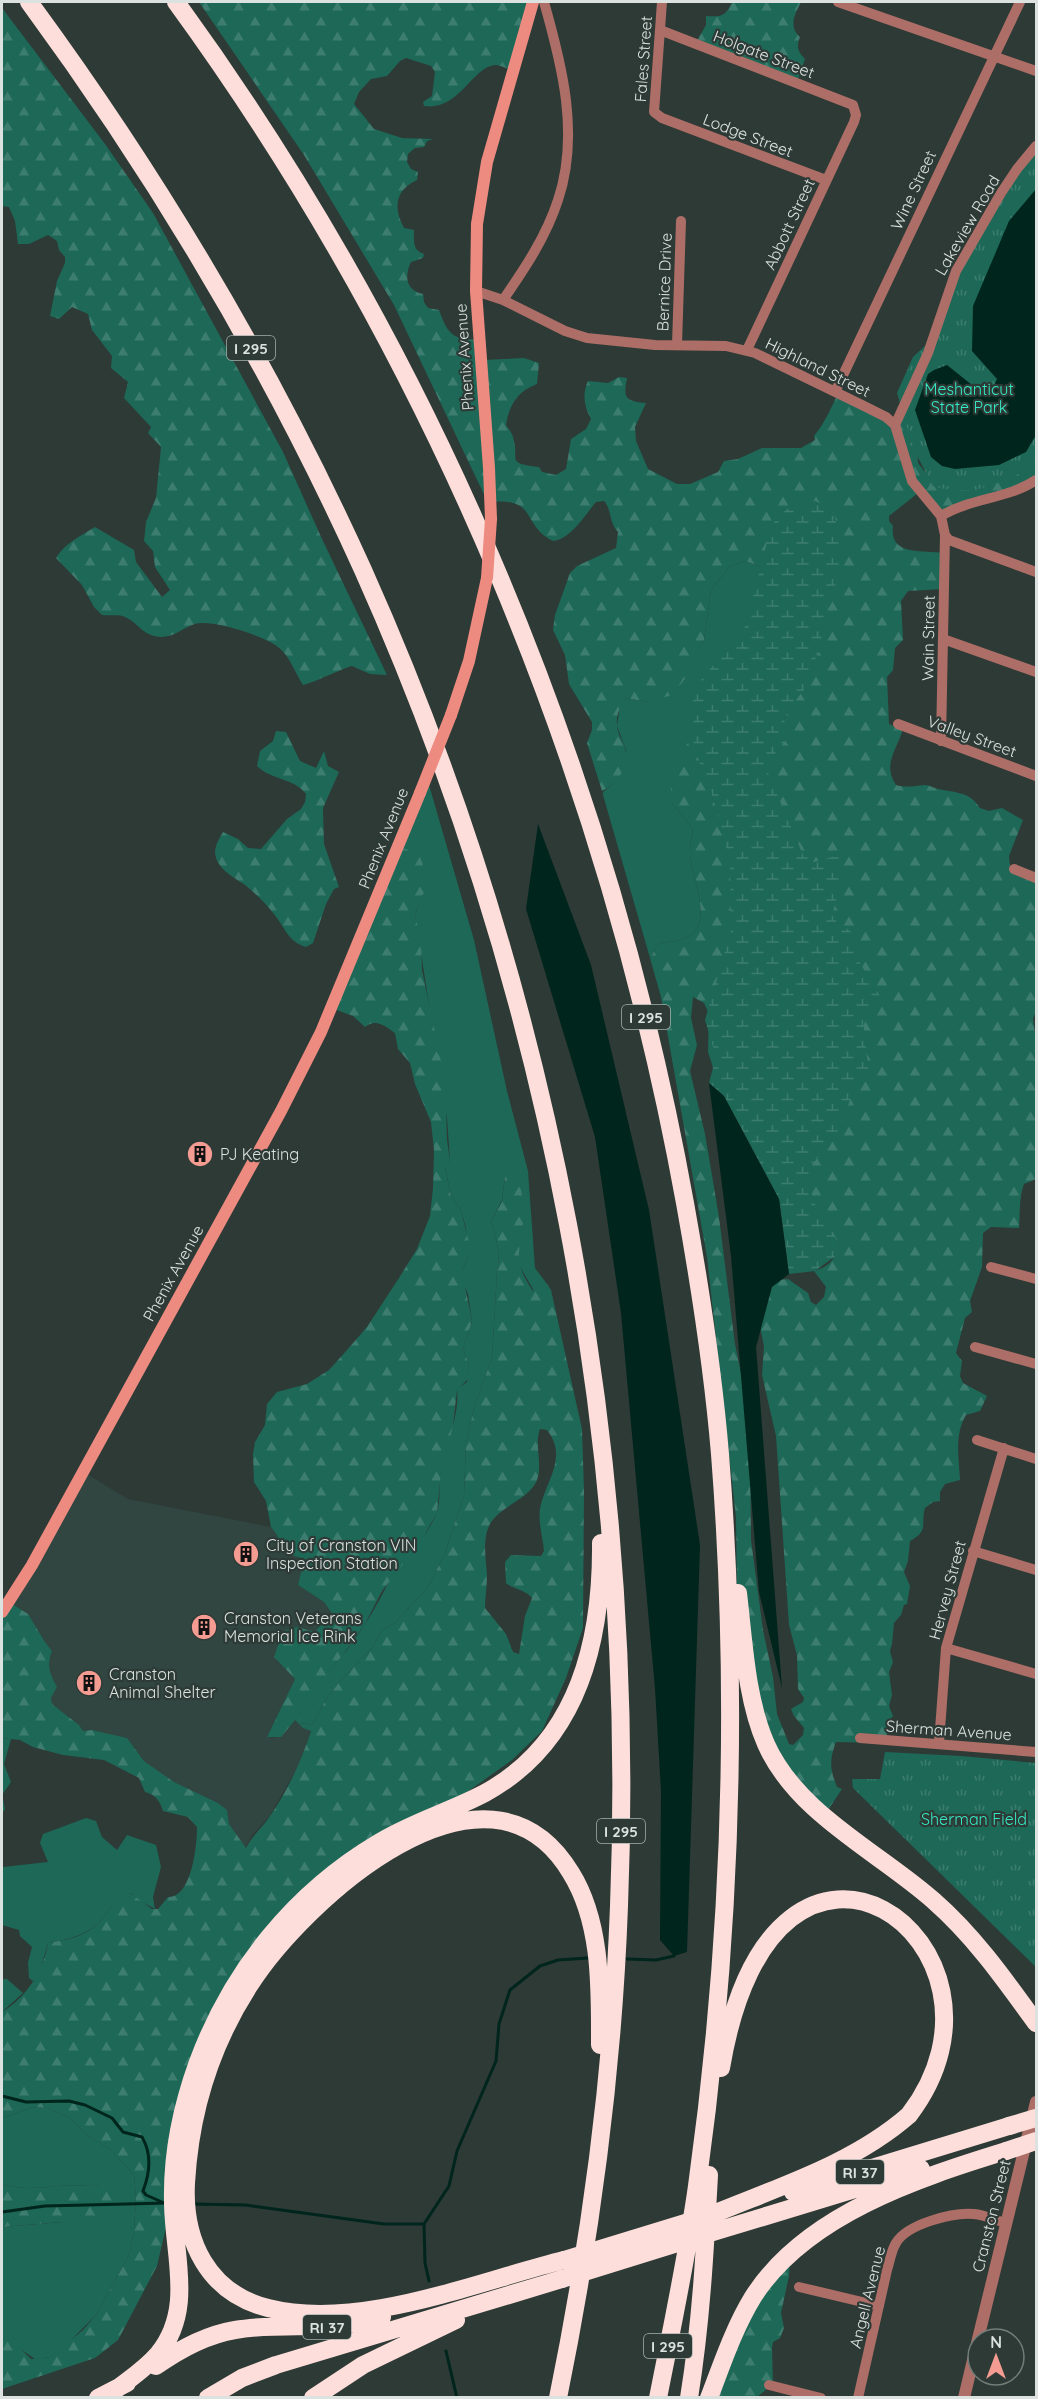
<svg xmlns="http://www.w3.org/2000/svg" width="1038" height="2399" font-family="Quicksand,sans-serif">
<defs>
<pattern id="forest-firs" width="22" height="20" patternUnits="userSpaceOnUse" patternTransform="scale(1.5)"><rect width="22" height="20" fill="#1d6857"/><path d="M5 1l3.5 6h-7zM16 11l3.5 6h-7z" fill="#3d7d6f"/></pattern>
<pattern id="wetland-marsh" width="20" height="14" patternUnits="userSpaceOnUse" patternTransform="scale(1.5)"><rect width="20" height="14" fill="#1d6857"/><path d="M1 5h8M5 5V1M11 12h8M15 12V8" fill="none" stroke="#3d7d6f"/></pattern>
<pattern id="park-tufts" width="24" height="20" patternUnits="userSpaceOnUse" patternTransform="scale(1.5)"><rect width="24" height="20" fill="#1d6857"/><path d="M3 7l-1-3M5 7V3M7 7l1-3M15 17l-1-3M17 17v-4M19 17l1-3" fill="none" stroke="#3d7d6f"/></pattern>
</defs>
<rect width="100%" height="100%" fill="#2d3a36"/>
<path fill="#314640" d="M85,1473L128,1499L271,1527L277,1535L281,1547L292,1555L304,1559L298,1585L324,1602L331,1612L315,1632L297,1627L274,1657L295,1679L267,1737L275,1738L295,1720L311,1730L300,1763L269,1817L253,1834L245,1848L229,1824L227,1810L218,1803L174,1782L144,1761L127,1738L92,1730L83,1731L78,1724L52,1704L51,1698L57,1687L49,1671L48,1662L52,1651L45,1642L28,1614L9,1602Z"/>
<path fill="#1d6857" d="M745,561L765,568L789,690L787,713L763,769L672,803L693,829C692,836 690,845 690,852C690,875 718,928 683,939C676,942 667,942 659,943L650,958L603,795V792L614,783L626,750L617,726L620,706L626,698L648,702L685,678L704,640L711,590L730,566Z
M427,778L474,940L507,1091L528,1171L535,1268L547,1284L540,1285L534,1291L519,1265V1243L523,1222L505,1176L502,1200L491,1222C497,1240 501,1253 497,1272L492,1358L474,1407L466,1444L464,1495L445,1553L428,1587L395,1623L382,1630L372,1648L340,1681L325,1701L312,1725L300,1723C300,1720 299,1717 300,1714C304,1695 329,1672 341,1657C349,1648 356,1637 363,1627C378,1605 392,1577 401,1552C420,1543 426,1535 435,1517C441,1505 439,1488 440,1475C443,1447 460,1419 457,1389L467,1382L469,1364L463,1349L472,1321L468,1294L463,1282L462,1271L468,1257L466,1228L461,1210L451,1196L445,1167L450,1160L447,1119L415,915C421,898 429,869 417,854L398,847Z
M2,1738L11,1739L4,1764L11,1782L2,1795L5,1809L2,1814Z
M86,1818L96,1821L102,1837L117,1850L127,1835L156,1845L161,1867L153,1897L155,1909L136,1899L131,1893C115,1898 108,1914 96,1925C84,1936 65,1940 48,1943L39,1975L33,1981L29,1978L28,1963L32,1947L20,1936L19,1930L2,1925L3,1867L48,1862L40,1843L43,1834Z
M2,1979H7L23,1993L2,2012Z
M33,2107L47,2108L68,2117L90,2137L110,2149L134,2175L136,2198L134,2232L129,2255L96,2315L63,2348L50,2357L35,2359L16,2346L2,2330V2227L62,2222L101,2185C87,2187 72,2184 58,2186C40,2188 20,2190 2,2184V2118Z"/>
<path fill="url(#forest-firs)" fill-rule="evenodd" d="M199,2H533L513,70C507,69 500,65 495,65C472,67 459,111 424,106L423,102L432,96L435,72L431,66L406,58L400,61L387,76L371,79L359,92L354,104L374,129L402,138L433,139L427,141L424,147L415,148L408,154L407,162L411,169L418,172L417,180C395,190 393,208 404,228L414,230C414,241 412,250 424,254L423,258L411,262C404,277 406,290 423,294L424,302L428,308L439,310C449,337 453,339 480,340L484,360L524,358L539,363L537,384C518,391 509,405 506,425C508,428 512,433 513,437C520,461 505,463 539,467L542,472L556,475L566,469L571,439L586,429L591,419C584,406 582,394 588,381L608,383L619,377L627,378C623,398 625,401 646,403L635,427L636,441L648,469L677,484H690L718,472L724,461L738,459L762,448H801L815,440L814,436C824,424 831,409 838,393L893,423L929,351L916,422L918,463L930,478L1036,453V479L942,515L918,493L889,516V521L893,526C889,556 922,550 944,553L943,589L908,591L901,601L903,640L895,648L893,670L887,677L889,724L902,730V732C895,752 883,766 896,785C906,788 914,786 925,785C929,785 934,788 938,789C956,793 969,791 980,808L989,811L1002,808L1023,820L1009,856L1010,868L1036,882V1012L1033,1018L1036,1040V1179L1024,1184C1019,1197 1020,1213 1019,1228L991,1227L983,1233L982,1267L970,1301L972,1312L965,1318L956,1353L962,1361L960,1376L963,1383L987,1396L980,1411L966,1415C954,1435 959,1457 960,1480L945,1484L940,1492V1501L933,1502L925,1508C920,1524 930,1530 910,1541L908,1561L904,1572L910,1586L907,1604L904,1605L901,1615L894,1623L892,1644L890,1651L893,1662L889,1672L892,1695L889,1706L893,1716L887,1724V1743L836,1742C829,1760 830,1770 837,1787L842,1789L828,1810L774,1761L737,1596L736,1517L707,1257L661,997L650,958L659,943C667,942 676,942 683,939C718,928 690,875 690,852C690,845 692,836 693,829L672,803L670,778L673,762L695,734L763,769L787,713L789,690L765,568L745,561L730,566L711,590L704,640L688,675L672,695L648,702L626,698C620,706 616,716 617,725C617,733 623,741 625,748C629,767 618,784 602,791L587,743L592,730V722L569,684L565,655L553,630L555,615L570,573L577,566L616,548L618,532C609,523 612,510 604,501L596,502C585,515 571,539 553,541C521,525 538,498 492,502L490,507L394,305L304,155ZM693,997L704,1003L709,1014L708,1052L723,1098L834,1240L839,1242C835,1259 831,1266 814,1271L826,1287L824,1297L816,1305L811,1302L808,1293L788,1279L778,1280L754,1298L764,1346L762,1375L776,1436L789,1625L797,1655L798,1689L804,1698L803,1702L791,1709L794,1716L804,1728L803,1735L793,1745L789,1744L777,1714L773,1677L763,1630L751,1540L750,1417L735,1344L719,1217L705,1134L690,1071L697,1045L691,1018Z
M732,2H801C795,14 788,26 800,37C796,47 798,52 805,59L798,80L697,41L706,25V16C722,17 726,16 732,2Z
M2,8L105,144L153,213L283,452L322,539L387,675L370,674L352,666C335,671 321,680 303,685C295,673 290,656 278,647C264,636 212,619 195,624C182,628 175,637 161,637C142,636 139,623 125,617C120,614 109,616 102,615L94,607L82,585L56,558C65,543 81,536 95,527L134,550L136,562L162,597L170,590L155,567L153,551L144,541L146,522L156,498L161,447L148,433L151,427L124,398L128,382L111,368L112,356L92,330L88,314L72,307L59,319L50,316L57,281L65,263V257L59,250L57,241L48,235L29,244H18L15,221L9,207L2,206Z
M276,731L286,732L300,761L316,768L324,751L328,766L339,772L323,808L324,844L339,887L334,889L326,904L313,943L306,947C289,942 286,930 277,918C270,908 260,898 251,890C239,879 222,874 216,858C213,848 218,841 223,832L238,839L248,848L261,849L287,819L301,809L305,802L306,794C294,778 271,780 257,766L260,751L273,741Z
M398,847C404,849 413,850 417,854C424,858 427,885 426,892L422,895L415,915L421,942L422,970L445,1080L447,1140L450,1160L445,1168L451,1196L461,1210L469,1243L468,1257L462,1271L472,1321L463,1349L469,1364L468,1379L457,1390L453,1426L441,1472L437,1513L421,1541L401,1552L403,1564L382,1591L365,1624L342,1656L319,1683L300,1713V1723L312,1725L325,1701L340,1681L372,1648L382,1630L395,1623L428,1587L445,1553L464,1495L466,1444L474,1407L492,1358L497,1272C501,1253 497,1240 491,1222L502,1201L505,1176L510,1166L519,1176C521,1191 525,1208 523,1223C519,1256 513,1261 533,1291L540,1284H547L551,1290L582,1429L584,1491L583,1628L566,1678L542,1731L512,1760L467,1792L250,1963L167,2223L157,2266L118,2340L95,2358L2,2389V2330L31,2359L50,2357L83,2330L96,2315L129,2255L134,2232L136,2198L134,2175L110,2149L90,2137L68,2117L47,2108L33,2107L2,2118V2012C26,1998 44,1970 48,1943C65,1940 84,1937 96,1925C108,1914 115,1898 130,1893L152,1909H158L168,1897C192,1898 197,1845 197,1827L188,1817L163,1811C160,1801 156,1795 145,1792L139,1778L104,1760L63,1755L33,1747L20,1740L2,1738V1611L9,1602L28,1614L45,1642L52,1651C46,1666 50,1673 57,1687L51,1698L52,1704L79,1725L83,1731L92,1730L127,1738L144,1761L174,1782L218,1803L227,1810L229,1824L246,1848C252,1836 260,1830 268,1819C287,1792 301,1762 311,1731L303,1728L295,1720L281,1737H267L295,1679L274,1657L283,1631L297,1627L315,1632L331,1612L324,1602L298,1585L304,1559L292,1555L281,1547L277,1535L271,1527L266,1501L254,1482L253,1454L255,1442L265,1425L267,1404L277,1392L307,1384L329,1370L347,1350L367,1327L399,1278L417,1249L430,1216L433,1188L434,1150L431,1122L415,1084L410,1063L398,1049L395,1033C385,1026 376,1018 365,1027L353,1016L331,1008ZM540,1429L547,1430C569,1458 545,1481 540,1509C538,1522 543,1539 544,1551L541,1556L511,1555L505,1562L506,1583C513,1589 526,1590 532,1598L525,1616L519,1654L513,1652L506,1634L485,1608C485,1597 487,1586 487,1575C486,1560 482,1539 490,1524C501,1505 529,1500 537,1480C543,1464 534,1445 540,1429Z
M2,2184C20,2190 40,2188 58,2186C72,2184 87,2187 101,2185L122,2198L121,2208C100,2222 29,2224 2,2227Z
M790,2260L789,2276L781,2313L784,2328L780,2338L773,2342L772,2348L773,2384L757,2397L709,2398L750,2305Z"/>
<path fill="url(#wetland-marsh)" d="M815,501L827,506L835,515L843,567L827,604L819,652L807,675L806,687L784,716L786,740L774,755L768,773L803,855L814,862L839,855V891L832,915L839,925L850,930L857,958L880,996L863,1019L869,1075L854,1090L837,1133L812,1165L810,1188L814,1201L818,1213L839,1243L837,1255L815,1271L789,1274L779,1199L724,1096L709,1083L716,1056L705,1020L731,931L730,862L710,787L694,750L693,695L700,681L745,627L771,527C782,509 794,503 815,501Z"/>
<path fill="url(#park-tufts)" d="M1036,146V459L1013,478L972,491L945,489L933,486L914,450L897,393L913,357L928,343L952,280Z
M885,1752L961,1756L1036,1763V1967L853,1788L852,1779H880Z"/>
<path fill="#00251c" d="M1036,189V435L1026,452L999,465L955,469L942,466L931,457L915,410L928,374L934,370L947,365L977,389L991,392L997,379L972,351L973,306L1009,221Z
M538,824L591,965L649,1210L700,1545L687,1952L674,1956L660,1940L661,1791L655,1688L621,1313L595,1137L526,909Z
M709,1083L724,1096L779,1199L789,1274L772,1287L756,1347L782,1688L759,1592L731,1256Z"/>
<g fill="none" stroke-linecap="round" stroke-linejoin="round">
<path stroke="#00251c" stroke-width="3" d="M627,1959L656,1960L674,1956
M2,2096L26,2102L69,2101L85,2105L112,2118L123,2132L142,2137C152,2154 150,2173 143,2191L146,2195L162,2202
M192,2204L245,2205L384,2224H424
M2,2212L45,2206L167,2203
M429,2281L425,2263L424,2224L449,2186L457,2151L496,2061L499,2024L510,1990L540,1966L558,1960L588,1958
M446,2351L457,2398"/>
<path stroke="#ac6e66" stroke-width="10" d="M662,2L654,112L662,118L826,180
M838,2L1036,71
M660,30L853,105L856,115L854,122L747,350
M476,291L503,300L565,331L587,338L655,345L726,346L755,353L862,405L886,417L895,425L912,481L941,516L945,535L949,540L1036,572
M503,300C525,268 546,237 558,200C580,135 562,65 544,2
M677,345L681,221
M835,392L1020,2
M895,425L928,353L956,271L1001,193L1017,169L1036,146
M941,516C970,498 1008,499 1036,480
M943,639L1036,672
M898,724L1036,776
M941,741L945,535
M1014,869L1036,878
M991,1267L1036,1279
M975,1347L1036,1364
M977,1440L1036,1459
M973,1551L1036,1570
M946,1648L1036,1674
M860,1738L1036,1752
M939,1743L946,1648L1004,1448
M799,2287L879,2306
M769,2385L821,2398
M858,2398L887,2270C890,2261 891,2251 896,2243C907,2224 953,2212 974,2214C985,2215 995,2220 1006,2223"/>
<path stroke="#ac6e66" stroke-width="12" d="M978,2339L1036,2102
M964,2398L978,2339"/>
<path stroke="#ed8b80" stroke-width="12" d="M491,519L489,468L476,291L477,224L487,162L533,2
M451,715L469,661L487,578
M2,1612L32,1565L281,1111L321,1032L420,793"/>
<path stroke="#fededa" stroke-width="18" d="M29,2C159,179 272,369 363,570C550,987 637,1451 619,1906C613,2072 591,2236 558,2398
M176,2C434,356 607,772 685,1203C700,1286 713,1370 720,1454C739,1698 731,1943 697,2186C687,2257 672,2327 658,2398
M738,1593C744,1643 746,1698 766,1744C797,1814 879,1852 934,1901C974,1936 1005,1980 1036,2023
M793,2192L1009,2126
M711,2215C778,2187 853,2164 909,2115C1038,1946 774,1752 721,2068
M710,2233L921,2169
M564,2260C475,2282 359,2331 268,2308C208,2293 183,2241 186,2183C190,2113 211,2045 249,1986C303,1901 487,1733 571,1873C602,1923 600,1989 600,2045
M156,2366C180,2349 205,2335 235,2330C285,2321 331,2333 382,2317
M118,2388C131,2378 146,2368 158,2354C195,2309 173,2254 173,2201C172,2154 182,2106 198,2062C232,1970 295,1892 380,1842C413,1822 451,1811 485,1793C578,1742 602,1642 601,1543
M98,2398L127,2383
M208,2398L242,2378L276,2365L562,2279
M313,2398L363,2365L456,2320
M689,2398C701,2324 705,2250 709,2175
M709,2398C722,2364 734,2328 753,2297C805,2215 918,2178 1006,2151"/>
<path stroke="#ed8b80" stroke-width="12" d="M487,578L491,519
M420,793L451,715"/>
<path stroke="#fededa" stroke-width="18" d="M1009,2126L1036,2118
M1006,2151L1036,2141
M564,2260L711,2215
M562,2279L710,2233"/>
</g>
<defs>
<g id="building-disc" transform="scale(1.35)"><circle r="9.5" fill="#f59c92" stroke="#2d3a36"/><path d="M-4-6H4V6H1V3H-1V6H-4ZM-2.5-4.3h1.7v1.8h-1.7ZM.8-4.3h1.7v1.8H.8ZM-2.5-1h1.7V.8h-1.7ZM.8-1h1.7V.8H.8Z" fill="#111"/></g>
</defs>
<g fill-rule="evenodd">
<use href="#building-disc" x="200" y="1154"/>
<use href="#building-disc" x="246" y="1554"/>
<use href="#building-disc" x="204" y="1627"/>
<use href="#building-disc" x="89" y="1683"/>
</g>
<g text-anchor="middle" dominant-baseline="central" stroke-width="4.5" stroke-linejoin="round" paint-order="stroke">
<g fill="#2d3a36" stroke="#a7b0ad" stroke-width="1.5">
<rect x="227" y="336" width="48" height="24" rx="4.5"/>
<rect x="622" y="1005" width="48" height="24" rx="4.5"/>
<rect x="597" y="1819" width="48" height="24" rx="4.5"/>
<rect x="836" y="2160" width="48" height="24" rx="4.5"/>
<rect x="303" y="2315" width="48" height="24" rx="4.5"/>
<rect x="644" y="2334" width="48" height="24" rx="4.5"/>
</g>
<g font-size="15" font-weight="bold" fill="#dbe2e0">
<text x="251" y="348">I 295</text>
<text x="646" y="1017">I 295</text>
<text x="621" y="1831">I 295</text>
<text x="860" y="2172">RI 37</text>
<text x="327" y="2327">RI 37</text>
<text x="668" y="2346">I 295</text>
</g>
<g font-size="16" fill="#dbe2e0" stroke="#2d3a36">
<text transform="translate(764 54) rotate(21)">Holgate Street</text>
<text transform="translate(643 59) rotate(-86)">Fales Street</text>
<text transform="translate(748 135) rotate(21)">Lodge Street</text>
<text transform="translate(913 190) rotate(-65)">Wine Street</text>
<text transform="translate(789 224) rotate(-65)">Abbott Street</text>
<text transform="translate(967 225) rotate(-60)">Lakeview Road</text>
<text transform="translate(664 282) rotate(-88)">Bernice Drive</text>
<text transform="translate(464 357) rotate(-94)">Phenix Avenue</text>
<text transform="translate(818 367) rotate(26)">Highland Street</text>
<text transform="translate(928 638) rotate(-89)">Wain Street</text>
<text transform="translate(972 736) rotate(20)">Valley Street</text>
<text transform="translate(383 838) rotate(-68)">Phenix Avenue</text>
<text transform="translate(173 1273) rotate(-61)">Phenix Avenue</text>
<text transform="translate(947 1590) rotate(-75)">Hervey Street</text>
<text transform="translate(949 1730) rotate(4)">Sherman Avenue</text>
<text transform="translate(991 2216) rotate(-76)">Cranston Street</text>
<text transform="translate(867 2297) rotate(-76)">Angell Avenue</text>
</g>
<g font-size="16" fill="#35eac5" stroke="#2d3a36">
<text x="969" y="389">Meshanticut<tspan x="969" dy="18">State Park</tspan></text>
<text x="974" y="1819">Sherman Field</text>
</g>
<g font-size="16" fill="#dbe2e0" stroke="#2d3a36" text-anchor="start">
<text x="220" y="1154">PJ Keating</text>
<text x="266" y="1545">City of Cranston VIN<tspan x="266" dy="18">Inspection Station</tspan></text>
<text x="224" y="1618">Cranston Veterans<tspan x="224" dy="18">Memorial Ice Rink</tspan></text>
<text x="109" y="1674">Cranston<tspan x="109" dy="18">Animal Shelter</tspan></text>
</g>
</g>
<rect width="1038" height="2399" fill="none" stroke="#dbe2e0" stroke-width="6"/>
<g transform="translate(996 2357)"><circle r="28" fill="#2d3a36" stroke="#737d7a" stroke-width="1.5"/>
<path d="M0-4.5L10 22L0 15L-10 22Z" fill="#f59c92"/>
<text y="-9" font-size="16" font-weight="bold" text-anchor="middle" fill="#dbe2e0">N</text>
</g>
</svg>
